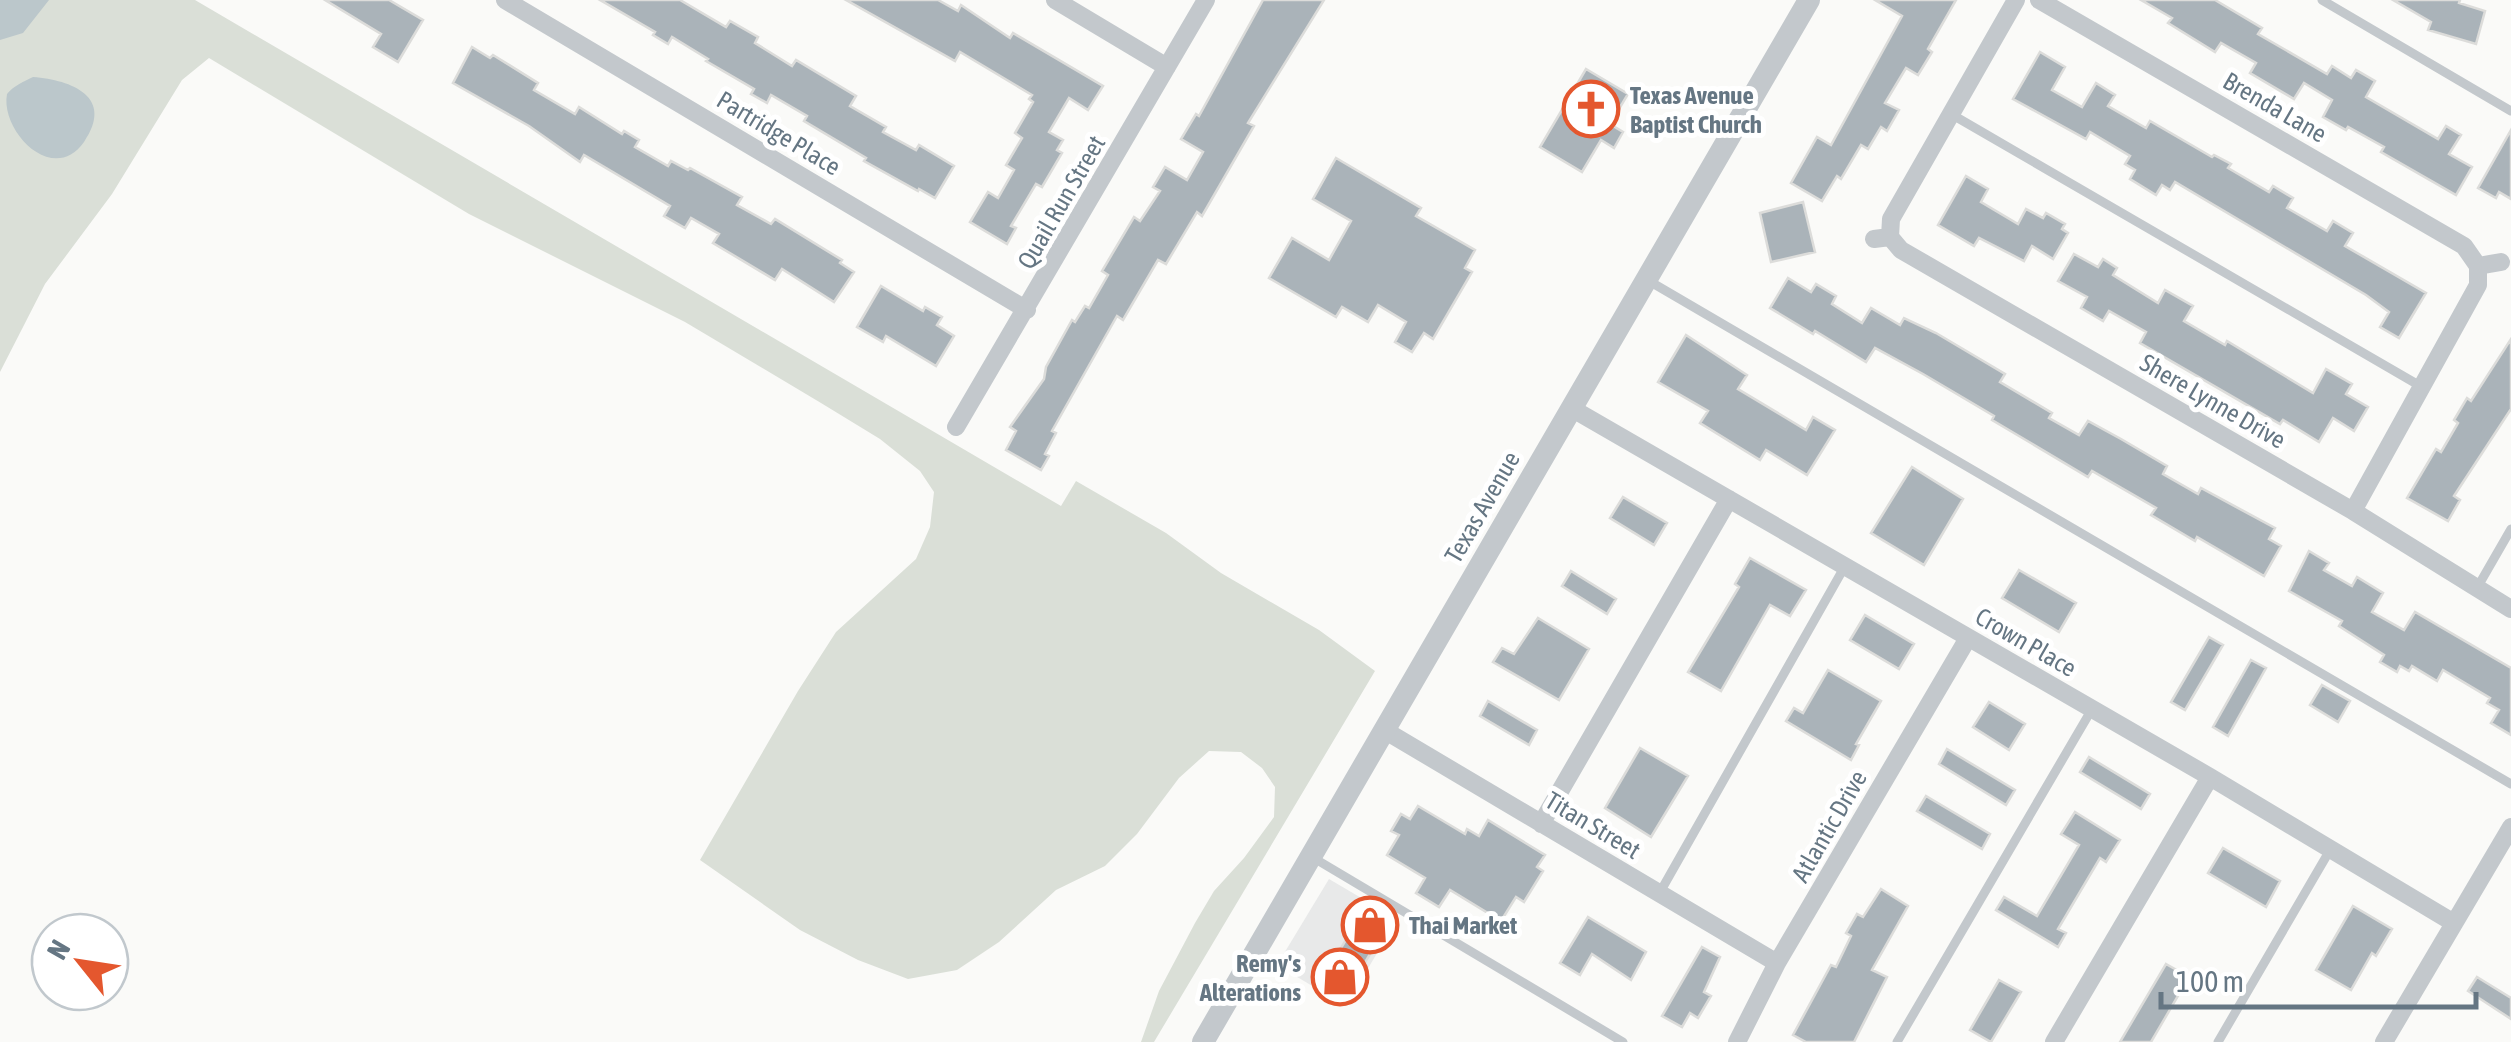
<svg xmlns="http://www.w3.org/2000/svg" width="2511" height="1042" font-family="'Asap Condensed',sans-serif">
<rect width="100%" height="100%" fill="#fafaf8"/>
<path fill="#e8e9e9" d="M1329,879L1397,919L1346,1006L1277,965Z"/>
<path fill="#dadfd7" d="M0,0H195L1061,506L1076,481L1166,533L1221,573L1319,630L1375,671L1154,1042H1141L1159,991L1195,923L1214,891L1244,858L1274,817L1275,787L1262,768L1241,752L1209,751L1179,778L1137,834L1105,866L1056,890L999,942L957,970L908,979L858,960L800,930L700,860L798,691L836,632L916,559L930,527L934,492L920,471L880,439L821,403L685,322L469,214L209,58L182,80L112,194L45,284L0,372Z"/>
<path fill="#bbc7cb" d="M0,0H49L23,33L0,40Z
M33,77C72,80 115,97 84,142C53,186 0,131 7,94C13,86 25,81 33,77Z"/>
<path fill="#aab3b9" stroke="#dcdcda" stroke-width="2.5" d="M325,0H389L423,20L398,62L373,47L381,34Z
M600,0H680L726,27L730,21L758,37L755,43L792,66L796,60L856,96L850,106L886,127L883,132L916,150L919,145L954,166L935,198L919,189L918,191L864,161L866,158L804,121L807,116L771,95L767,103L751,94L754,89L706,61L708,59L672,37L668,44L653,35L655,32Z
M846,0H938L958,11L961,5L1010,38L1013,33L1103,86L1088,110L1069,98L1049,132L1063,140L1057,150L1062,153L1042,187L1036,184L1011,226L1016,228L1007,244L970,222L988,192L998,198L1014,170L1006,165L1022,138L1015,133L1033,102L1029,99L1032,95L960,52L955,61Z
M1263,0H1324L1248,123L1254,126L1202,216L1197,212L1166,264L1158,260L1123,320L1117,316L1052,431L1056,433L1045,454L1049,456L1041,470L1006,450L1016,431L1010,427L1044,379L1046,367L1072,320L1075,322L1085,306L1089,308L1108,275L1102,271L1134,217L1140,221L1160,191L1153,187L1165,167L1187,180L1203,152L1181,139L1196,114L1199,116Z
M1875,0H1956L1928,49L1932,52L1918,75L1906,68L1885,103L1899,110L1887,131L1881,127L1868,149L1861,145L1841,179L1837,176L1822,201L1791,183L1817,137L1831,145L1902,16Z
M2141,0H2215L2262,28L2258,34L2327,74L2332,66L2351,78L2356,70L2375,81L2366,97L2438,139L2446,126L2461,135L2449,154L2472,167L2456,195L2381,152L2384,147L2348,127L2346,130L2323,117L2332,100L2304,83L2294,99L2250,73L2256,63L2221,43L2215,52L2168,23L2172,18Z
M2393,0H2460L2459,3L2485,11L2476,44L2428,30L2431,22Z
M472,47L490,58L493,55L538,83L534,90L575,114L579,107L622,134L624,131L639,140L635,147L668,166L671,161L688,170L690,168L742,197L737,205L771,224L775,219L842,260L840,263L854,272L834,302L782,269L775,280L713,243L719,234L691,218L685,228L664,216L670,206L584,155L580,162L529,126L453,83Z
M2040,52L2065,67L2052,90L2082,107L2096,83L2115,95L2108,106L2146,128L2150,121L2212,157L2214,155L2231,164L2228,168L2269,192L2273,186L2293,198L2287,208L2327,231L2333,221L2353,233L2345,246L2426,293L2399,338L2380,327L2389,312L2366,295L2175,182L2170,190L2162,185L2156,195L2130,179L2135,170L2125,164L2130,156L2090,132L2086,139L2013,99Z
M1586,69L1628,94L1610,124L1623,132L1614,148L1601,140L1582,172L1540,147Z
M2511,130V199L2499,192L2496,198L2478,188Z
M1336,158L1421,208L1416,216L1475,250L1465,268L1472,272L1433,339L1424,333L1412,352L1395,342L1406,322L1378,305L1368,322L1342,307L1336,317L1269,278L1292,238L1329,260L1351,221L1313,199Z
M1966,176L1988,189L1981,202L2018,224L2026,209L2043,218L2046,213L2065,224L2062,229L2068,233L2053,259L2032,246L2024,261L1979,238L1974,246L1938,225Z
M1803,202L1815,252L1771,262L1760,213Z
M2074,254L2098,267L2103,259L2117,268L2113,275L2158,303L2165,290L2193,306L2184,321L2225,345L2227,341L2313,393L2326,369L2352,384L2346,394L2368,407L2354,431L2333,418L2319,442L2283,420L2280,424L2140,343L2146,332L2109,311L2103,321L2081,308L2087,297L2058,281Z
M1788,278L1811,292L1816,284L1836,296L1832,304L1862,323L1871,308L1900,325L1904,318L1936,333L2005,374L2000,382L2052,413L2049,418L2079,435L2088,421L2121,439L2167,466L2163,474L2198,494L2201,488L2275,528L2269,539L2281,546L2264,576L2197,537L2195,541L2151,515L2156,508L2092,471L2088,477L2019,436L1992,420L1994,416L1923,374L1875,348L1866,362L1815,331L1813,334L1770,308Z
M881,286L923,311L925,307L942,317L937,325L954,336L936,366L886,336L883,342L857,327Z
M1686,335L1747,375L1738,389L1806,430L1813,417L1835,430L1807,475L1766,450L1760,460L1700,423L1708,411L1658,382Z
M2511,339V409L2454,496L2460,500L2448,521L2407,498L2436,449L2441,452L2458,423L2454,420L2467,398L2471,401Z
M1912,467L1963,499L1924,565L1871,533Z
M1623,497L1667,523L1654,545L1610,518Z
M2309,551L2329,563L2324,570L2352,586L2357,577L2383,593L2372,612L2404,630L2415,612L2511,668V735L2491,723L2499,710L2487,703L2490,698L2443,670L2437,681L2412,666L2409,671L2400,666L2397,672L2380,662L2384,655L2339,626L2342,621L2289,591Z
M1750,558L1806,590L1790,616L1770,605L1721,691L1688,672L1739,587L1735,584Z
M2019,570L2076,603L2059,632L2002,598Z
M1571,571L1616,599L1607,614L1562,586Z
M1865,615L1914,644L1899,669L1850,640Z
M1538,618L1589,649L1559,700L1493,662L1502,648L1514,654Z
M2209,637L2223,645L2185,710L2171,702Z
M2251,660L2266,668L2228,736L2213,727Z
M1828,670L1881,701L1856,744L1859,745L1851,760L1786,721L1794,708L1803,713Z
M2322,685L2350,701L2338,722L2310,705Z
M1488,701L1537,730L1529,745L1480,716Z
M1989,702L2025,724L2009,750L1973,727Z
M1640,748L1688,776L1651,837L1605,808Z
M1947,749L2015,790L2006,805L1939,764Z
M2089,757L2150,794L2141,809L2080,772Z
M1926,796L1990,834L1982,849L1917,811Z
M1418,806L1465,834L1467,829L1479,836L1488,820L1545,855L1537,867L1543,871L1524,902L1516,897L1501,921L1450,890L1439,907L1416,893L1425,878L1387,855L1399,835L1391,831L1401,814L1410,819Z
M2075,812L2120,840L2106,862L2100,858L2058,929L2066,933L2058,947L1996,910L2004,897L2037,916L2079,845L2061,834Z
M2223,848L2280,881L2266,907L2208,873Z
M1881,889L1908,906L1872,970L1887,977L1854,1042H1806L1793,1035L1831,965L1836,967L1851,936L1846,933L1857,914L1863,917Z
M2353,906L2392,929L2376,956L2372,953L2351,990L2316,970Z
M1365,908L1389,922L1347,993L1323,978Z
M1588,917L1646,952L1631,980L1592,954L1580,975L1560,963Z
M1702,947L1720,957L1704,992L1711,996L1698,1018L1690,1013L1682,1027L1662,1016Z
M2166,964L2189,977L2151,1042H2120Z
M2477,977L2511,998V1019L2468,991Z
M1999,980L2021,992L1991,1042L1970,1030Z"/>
<g fill="none" stroke-linecap="round" stroke-linejoin="round">
<path stroke="#c3c8cc" stroke-width="9" d="M2322,0L2511,111
M1951,114L2422,387
M1649,281L2511,784
M2477,588L2511,529
M1312,857L1623,1042
M1659,894L1845,566
M1897,1042L2092,709
M2218,1042L2330,850"/>
<path stroke="#c3c8cc" stroke-width="18" d="M505,0L1027,310
M1055,0L1167,67
M2039,0L2464,246L2478,266
M1890,237L1901,250L2353,511L2511,609
M1874,239L1890,237L1891,219L2016,0
M1571,408L2210,777L2454,923
M956,427L1206,0
M2353,511L2478,285V266L2501,262
M1384,730L1777,963
M1541,824L1729,499
M1737,1042L1777,963L1968,638
M2054,1042L2210,777
M2384,1042L2511,827"/>
<path stroke="#c3c8cc" stroke-width="22" d="M1203,1042L1809,0"/>
</g>
<defs>
<g id="church-ring" transform="scale(2.875)"><circle r="9.5" fill="#fff" stroke="#e4572e" stroke-width="1.5"/><path d="M-1.2-6h2.4v3.5h3.3v2.4h-3.3V6h-2.4V-.1h-3.3v-2.4h3.3Z" fill="#e4572e"/></g>
<g id="shop-ring" transform="scale(2.875)"><circle r="9.5" fill="#fff" stroke="#e4572e" stroke-width="1.5"/><path d="M-5-2.5h2.3a2.7 3.5 0 0 1 5.4 0H5L5.5 6h-11ZM-1.5-2.5h3a1.5 2.3 0 0 0-3 0Z" fill="#e4572e"/></g>
</defs>
<g fill-rule="evenodd">
<use href="#church-ring" x="1591" y="109"/>
<use href="#shop-ring" x="1370" y="925"/>
<use href="#shop-ring" x="1340" y="977"/>
</g>
<g text-anchor="middle" dominant-baseline="central" stroke-width="10" stroke-linejoin="round" paint-order="stroke">
<g font-size="25" font-weight="bold" fill="#657683" stroke="#fff" text-anchor="start">
<text x="1630" y="95">Texas Avenue<tspan x="1630" dy="29">Baptist Church</tspan></text>
<text x="1409" y="925">Thai Market</text>
<text x="1301" y="963" text-anchor="end">Remy's<tspan x="1301" dy="29">Alterations</tspan></text>
</g>
<g font-size="25" fill="#657683" stroke="#fff">
<text transform="translate(2275 107) rotate(30)">Brenda Lane</text>
<text transform="translate(779 133) rotate(31)">Partridge Place</text>
<text transform="translate(1061 202) rotate(-60)">Quail Run Street</text>
<text transform="translate(2213 401) rotate(30)">Shere Lynne Drive</text>
<text transform="translate(1482 507) rotate(-60)">Texas Avenue</text>
<text transform="translate(2026 642) rotate(30)">Crown Place</text>
<text transform="translate(1593 825) rotate(31)">Titan Street</text>
<text transform="translate(1829 826) rotate(-60)">Atlantic Drive</text>
</g>
</g>
<g transform="translate(80 962) rotate(300)"><circle r="48" fill="#ffffff" stroke="#c1c8cd" stroke-width="2.5"/>
<path d="M0-8L18 38L0 25L-18 38Z" fill="#e4572e"/>
<text y="-15" font-size="28" font-weight="bold" text-anchor="middle" fill="#657683">N</text>
</g>
<path d="M2161 992v15h315v-15" fill="none" stroke="#657683" stroke-width="5"/>
<text x="2176" y="992" font-size="30" fill="#657683" stroke="#ffffff" stroke-width="8" paint-order="stroke">100 m</text>
</svg>
